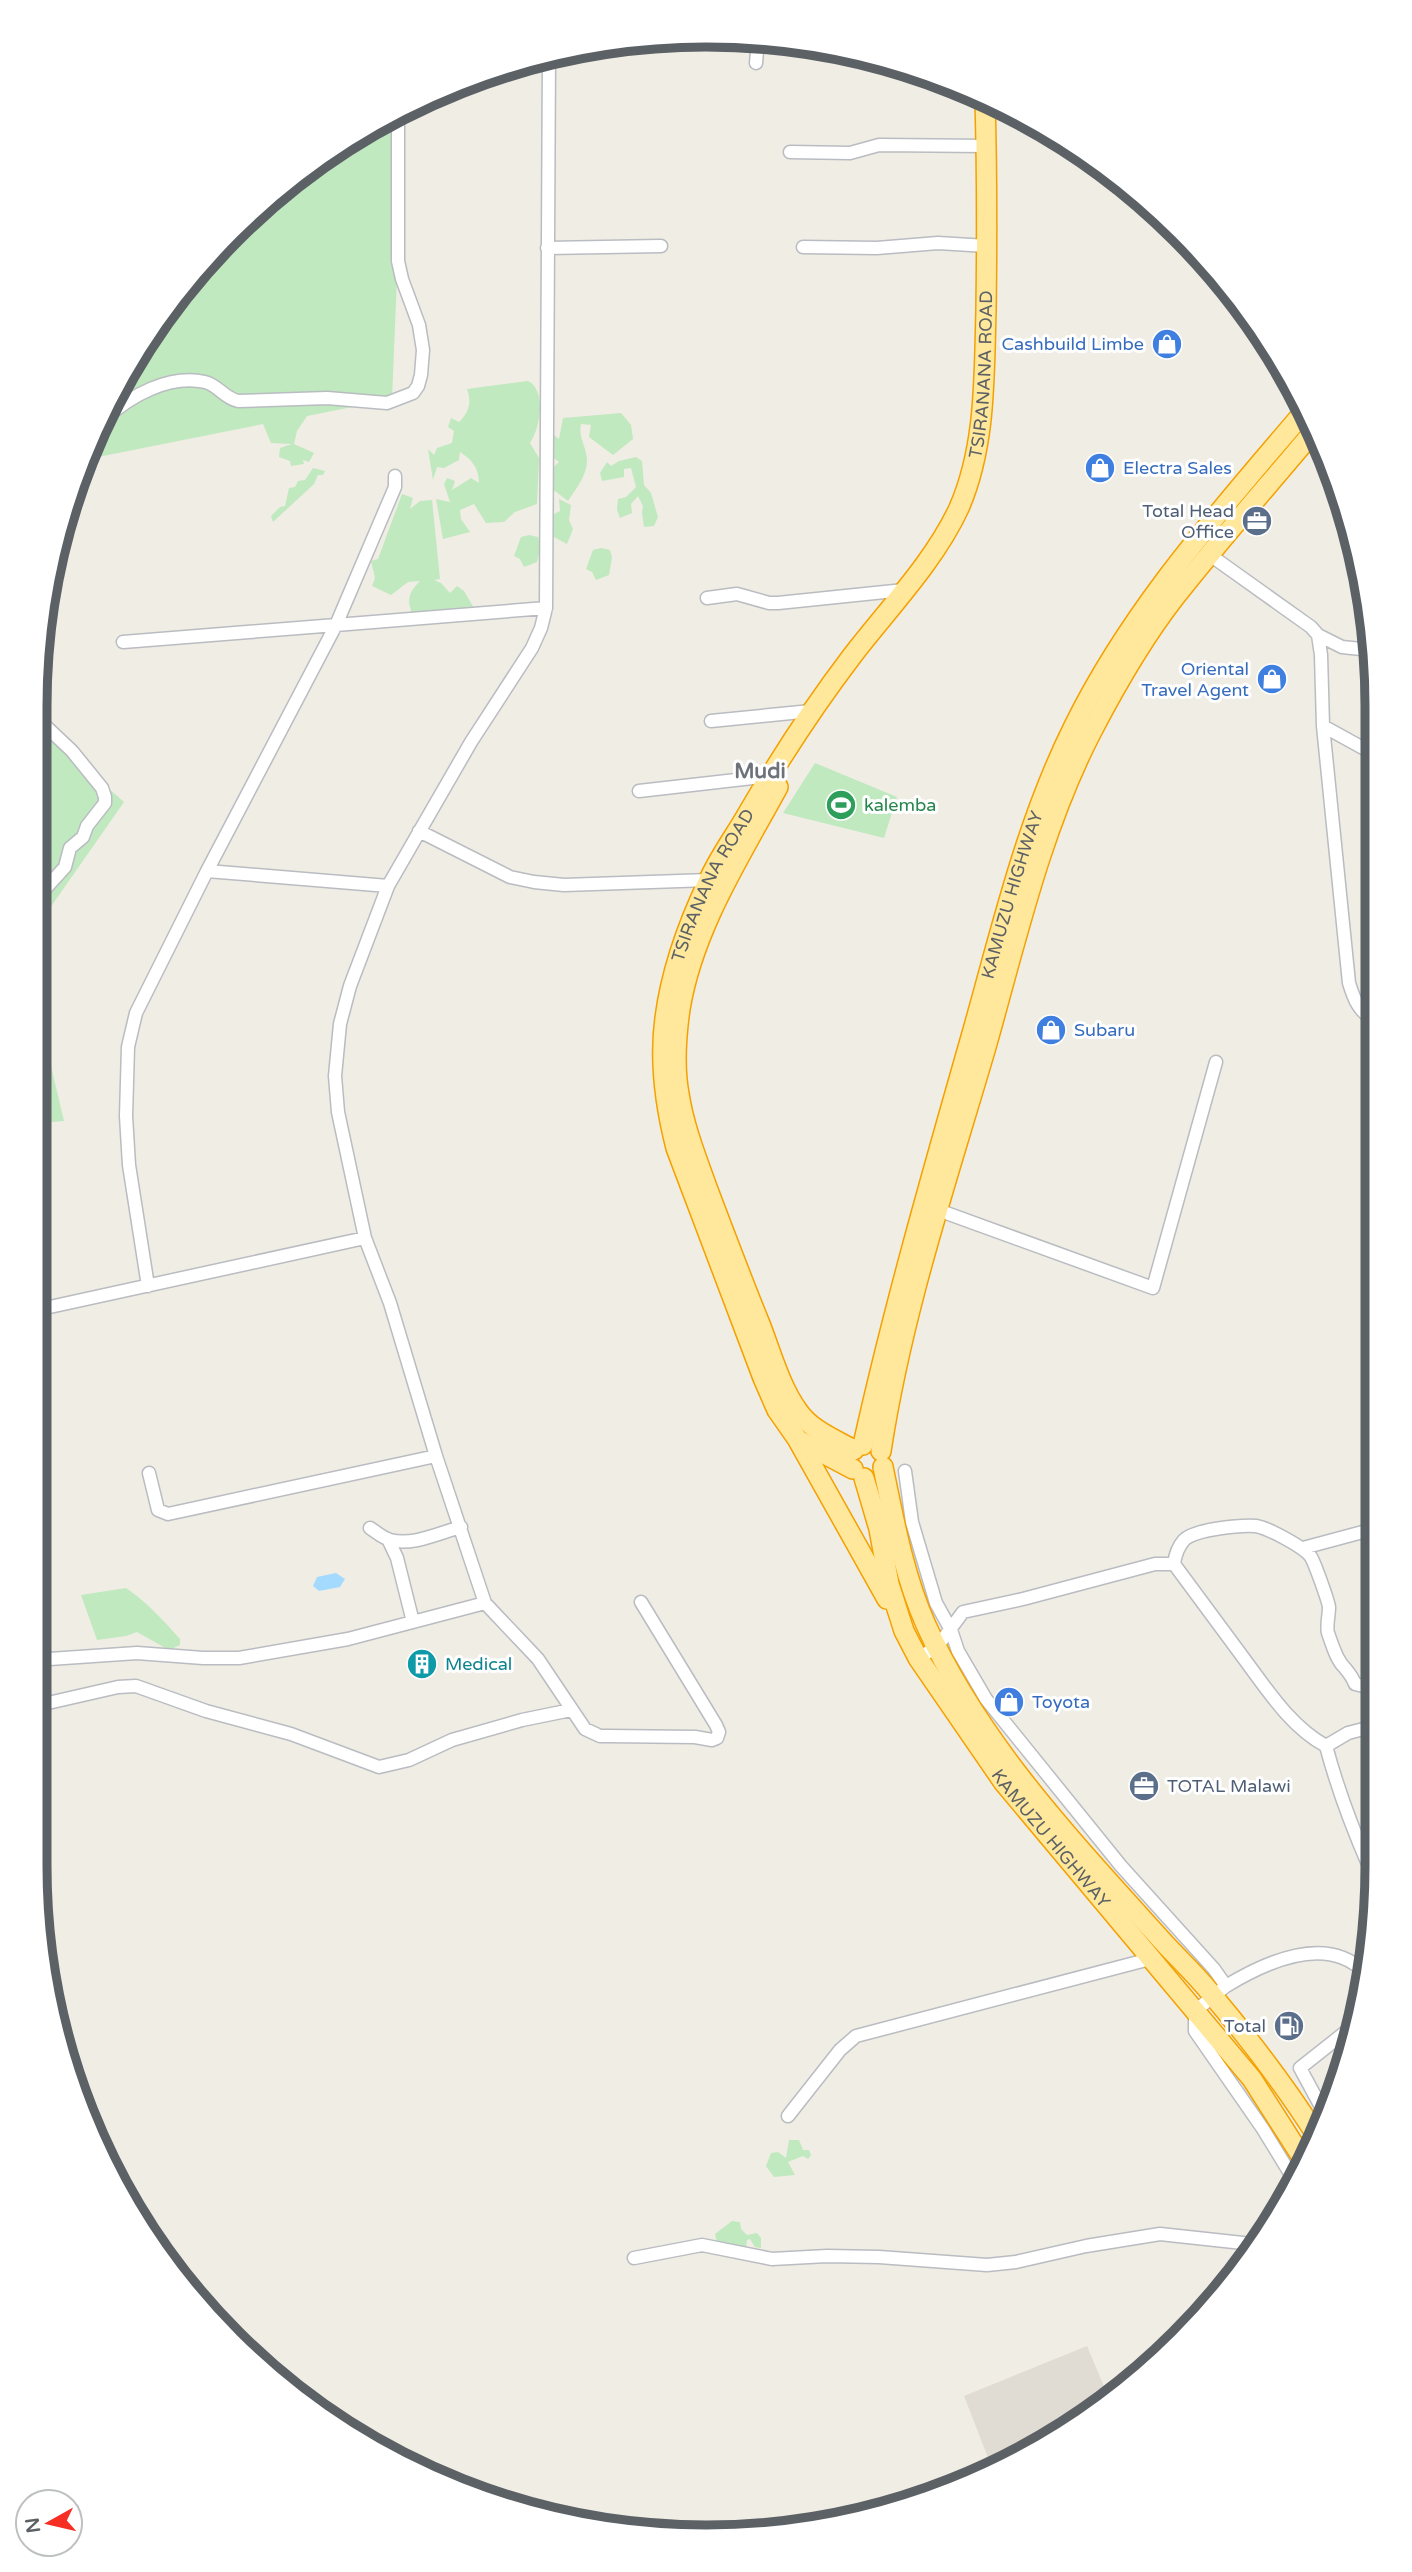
<svg xmlns="http://www.w3.org/2000/svg" width="1412" height="2572" font-family="'Varela Round',sans-serif">
<rect width="100%" height="100%" fill="#f0ede4"/>
<path fill="#e0dcd3" d="M1087,2346L1108,2396L992,2468L964,2396Z"/>
<path fill="#c0e9bf" d="M404,107L392,399L307,416L297,431L294,444L314,453L309,462L303,460L304,464L291,466L290,461L279,457L280,448L292,444L271,443L263,424L88,459L125,370L202,263L298,173Z
M528,381C547,390 540,429 530,443L539,458L537,504L515,512L504,522L486,523L474,504L460,510L461,519L470,532L443,539L436,499L450,502L444,484L447,478L455,481L452,490L471,478L479,483C479,468 472,460 460,452L459,460L444,468L437,467L433,480L428,449L434,455L437,448L452,443L454,431L448,427L451,418L459,422C469,412 472,403 467,389Z
M621,413L631,425L633,439L613,455L589,437L591,425L581,424C578,437 586,446 587,459C588,474 576,489 568,501L551,488L549,471L559,462L543,450L548,430L559,439L563,418Z
M636,457L642,461L644,485L651,493L658,517L654,526L644,527L642,513L643,506L638,496L631,504L632,513L620,518L617,510L618,499L626,497L636,487L631,468L624,469V477L602,481L600,473L607,462L611,466L619,461Z
M313,468L325,471L323,475H318L314,484L273,522L271,516L280,507L285,506L289,488L295,487L298,481L305,480Z
M402,494L413,498L410,509L420,501L432,500L440,579L434,580L441,583L450,593L457,586L464,591L475,610L456,619L450,609L448,613H412C406,599 410,591 420,581L408,582L391,595L372,586L375,578L371,561L378,559Z
M559,499L571,505L569,520L573,529L567,544L552,536L550,516L560,511Z
M529,535L538,537L541,545L537,562L524,567L520,559L514,556L521,537Z
M601,548L610,550L612,557L609,575L596,580L592,572L586,569L593,550Z
M36,724L124,802L36,928Z
M815,763L897,797L884,838L783,813Z
M36,1003L64,1121L41,1123L36,1114Z
M126,1588C147,1602 163,1620 180,1639V1645L169,1650L137,1632L126,1636L97,1640L81,1595Z
M789,2140H799L803,2150H809L811,2155L808,2159L803,2156L788,2162L795,2175L774,2177L766,2166L771,2153L778,2152L786,2158Z
M732,2221L740,2222L741,2229L747,2235L757,2233L761,2238V2248L755,2247L750,2239L747,2240L746,2248L737,2245L735,2249L717,2243L715,2234Z"/>
<path fill="#a5daff" d="M336,1573L345,1579L340,1587L319,1591L313,1586L317,1577Z"/>
<g fill="none" stroke-linecap="round" stroke-linejoin="round">
<g stroke="#b9bcc1" stroke-width="15">
<path id="minor" d="M549,55L546,608L541,628L532,648L471,742L388,886L350,986L340,1024L335,1076L338,1112L365,1238L390,1303L436,1456L485,1603L538,1659L585,1729L600,1736H608L695,1737L712,1740L717,1738L719,1732L716,1725L641,1602
M756,63L758,40
M790,152L850,153L879,145L986,146
M803,247L877,248L938,243L987,246
M547,248L661,246
M105,419C130,396 169,374 205,382C218,385 224,398 238,401L327,398L387,403L413,393L418,386L421,375L423,350L419,325L402,279L398,261V111
M1210,555L1311,627L1318,635L1321,655L1323,726L1349,983C1354,999 1358,1010 1373,1020
M707,598L737,594L769,603H778L904,590
M1318,635L1342,647L1371,650
M123,642L336,625L395,487V476
M711,721L811,711
M1323,726L1372,753
M639,791L770,776
M419,831L510,877L534,882L564,885L709,880L714,882
M388,886L207,871L336,625L546,608
M36,899L65,867L70,848L83,837L87,826L105,803V797L102,788L72,751L36,717
M938,1210L1153,1288L1216,1062
M148,1286L129,1165L126,1116L128,1047L136,1013L207,871
M36,1310L365,1238
M905,1471L912,1522L936,1603L951,1630L958,1651L986,1699L1121,1866L1214,1969L1226,1986L1195,2011V2031L1263,2129L1296,2183
M149,1473L158,1510L168,1514L436,1456
M370,1528C376,1532 383,1538 390,1540C413,1546 439,1533 461,1527
M388,1539L397,1558L413,1622
M1303,1548L1374,1529
M1174,1564C1175,1556 1178,1547 1184,1540C1195,1529 1241,1525 1256,1526C1268,1528 1304,1547 1311,1557C1315,1564 1328,1600 1329,1607C1329,1616 1326,1626 1328,1633C1332,1644 1336,1659 1344,1667C1349,1673 1352,1676 1355,1684L1375,1689
M918,1658L937,1647L963,1612L1023,1599L1155,1564H1174C1198,1596 1221,1628 1245,1660C1268,1691 1291,1727 1326,1746L1348,1733L1375,1726
M35,1660L137,1653L203,1658H239L348,1639L485,1603
M35,1704L48,1703L118,1687L136,1686L206,1711L291,1734L379,1767L409,1760L452,1740L522,1720L571,1710
M1326,1746C1337,1787 1351,1825 1368,1864
M1226,1986C1264,1963 1325,1934 1363,1971
M788,2116L840,2050L856,2036L1150,1959
M1326,2116L1300,2068L1353,2026
M634,2258L702,2245L772,2259L827,2256L879,2257L987,2265L1016,2262L1086,2246L1160,2234L1252,2244"/>
</g>
<g stroke="#f4a100" stroke-width="22">
<g id="trunk">
<path d="M778,787C740,857 693,929 680,1009C676,1037 674,1067 679,1094C684,1127 697,1159 708,1190C725,1235 742,1280 760,1324C771,1352 780,1386 798,1411C811,1430 834,1439 854,1450"/>
<path d="M799,1442L887,1599"/>
<path id="s1" d="M863,1445C894,1305 934,1167 973,1030C1002,927 1026,822 1074,726C1132,608 1219,512 1303,413"/>
<path d="M881,1451C902,1313 947,1180 986,1047C1016,941 1041,829 1092,731C1116,685 1143,638 1175,597C1219,541 1267,487 1313,432"/>
<path d="M883,1467C894,1520 904,1576 926,1625C981,1747 1078,1847 1166,1945C1182,1962 1199,1978 1213,1996C1250,2040 1286,2087 1317,2136"/>
<path id="s2" d="M853,1469L798,1440L777,1410L763,1378L676,1148C665,1105 659,1062 665,1018C671,972 688,924 708,882C718,858 735,836 748,813C780,758 814,706 852,656C888,609 934,562 959,508C986,446 984,377 986,311C987,240 987,170 985,99"/>
<path id="s3" d="M864,1478L879,1529L889,1584L904,1631L918,1658L1004,1783L1252,2079L1305,2162"/>
</g>
</g>
<use href="#minor" stroke="#fff" stroke-width="12"/>
<use href="#trunk" stroke="#ffe79b" stroke-width="19"/>
</g>
<defs>
<g id="shop-disc" transform="scale(1.575)"><circle r="9.5" fill="#3f7fe0" stroke="#fff"/><path d="M-5-2.5h2.3a2.7 3.5 0 0 1 5.4 0H5L5.5 6h-11ZM-1.5-2.5h3a1.5 2.3 0 0 0-3 0Z" fill="#fff"/></g>
<g id="office-disc" transform="scale(1.575)"><circle r="9.5" fill="#5c6f8a" stroke="#fff"/><path d="M-6-3h4V-5.5h4V-3h4V5H-6ZM-1-4.5V-3h2v-1.5ZM-6 0V1H6V0Z" fill="#fff"/></g>
<g id="stadium-disc" transform="scale(1.575)"><circle r="9.5" fill="#2e9e5b" stroke="#fff"/><path d="M0-5a6.5 5 0 1 0 0 10a6.5 5 0 1 0 0-10ZM-3.5-1.8h7v3.6h-7Z" fill="#fff"/></g>
<g id="building-disc" transform="scale(1.575)"><circle r="9.5" fill="#0f9aa8" stroke="#fff"/><path d="M-4-6H4V6H1V3H-1V6H-4ZM-2.5-4.3h1.7v1.8h-1.7ZM.8-4.3h1.7v1.8H.8ZM-2.5-1h1.7V.8h-1.7ZM.8-1h1.7V.8H.8Z" fill="#fff"/></g>
<g id="fuel-disc" transform="scale(1.575)"><circle r="9.5" fill="#5c6f8a" stroke="#fff"/><path d="M-5.5-6h7V0h2V4h1.3V-2.5L3-4.5l.8-.8L6-3V5H2.5V1h-1V6h-7ZM-4.2-4.7v3.2H.2V-4.7Z" fill="#fff"/></g>
</defs>
<g fill-rule="evenodd">
<use href="#shop-disc" x="1167" y="344"/>
<use href="#shop-disc" x="1100" y="468"/>
<use href="#office-disc" x="1257" y="521"/>
<use href="#shop-disc" x="1272" y="679"/>
<use href="#stadium-disc" x="841" y="805"/>
<use href="#shop-disc" x="1051" y="1030"/>
<use href="#building-disc" x="422" y="1664"/>
<use href="#shop-disc" x="1009" y="1702"/>
<use href="#office-disc" x="1144" y="1786"/>
<use href="#fuel-disc" x="1289" y="2026"/>
</g>
<g text-anchor="middle" dominant-baseline="central" stroke-width="6" stroke-linejoin="round" paint-order="stroke">
<g font-size="18" fill="#366cbe" stroke="#fff" text-anchor="start">
<text x="1144" y="344" text-anchor="end">Cashbuild Limbe</text>
<text x="1123" y="468">Electra Sales</text>
<text x="1249" y="669" text-anchor="end">Oriental<tspan x="1249" dy="21">Travel Agent</tspan></text>
<text x="1074" y="1030">Subaru</text>
<text x="1032" y="1702">Toyota</text>
</g>
<g font-size="18" fill="#5c6166" stroke="#fff">
<text stroke="none"><textPath href="#s2" startOffset="1242">TSIRANANA ROAD</textPath></text>
<text stroke="none"><textPath href="#s2" startOffset="653">TSIRANANA ROAD</textPath></text>
<text stroke="none"><textPath href="#s1" startOffset="570">KAMUZU HIGHWAY</textPath></text>
<text stroke="none"><textPath href="#s3" startOffset="413">KAMUZU HIGHWAY</textPath></text>
</g>
<g font-size="18" fill="#4e5e75" stroke="#fff" text-anchor="end">
<text x="1234" y="511">Total Head<tspan x="1234" dy="21">Office</tspan></text>
<text x="1167" y="1786" text-anchor="start">TOTAL Malawi</text>
<text x="1266" y="2026">Total</text>
</g>
<g font-size="18" fill="#27864d" stroke="#fff" text-anchor="start">
<text x="864" y="805">kalemba</text>
</g>
<g font-size="18" fill="#0d838f" stroke="#fff" text-anchor="start">
<text x="445" y="1664">Medical</text>
</g>
<g font-size="21" font-weight="bold" fill="#6d7378" stroke="#fff">
<text x="760" y="771">Mudi</text>
</g>
</g>
<path d="M0 0H1412V2572H0ZM706 47H706A659 659 0 0 1 1365 706V1866A659 659 0 0 1 706 2525H706A659 659 0 0 1 47 1866V706A659 659 0 0 1 706 47Z" fill="#fff" fill-rule="evenodd"/>
<path fill="none" stroke="#5c6166" stroke-width="9" d="M706 47H706A659 659 0 0 1 1365 706V1866A659 659 0 0 1 706 2525H706A659 659 0 0 1 47 1866V706A659 659 0 0 1 706 47Z"/>
<g transform="translate(49 2523) rotate(262)"><circle r="33" fill="#ffffff" stroke="#bec0c2" stroke-width="2"/>
<path d="M0-5L12 26L0 18L-12 26Z" fill="#f72e23"/>
<text y="-10" font-size="19" font-weight="bold" text-anchor="middle" fill="#5c6166">N</text>
</g>
</svg>
